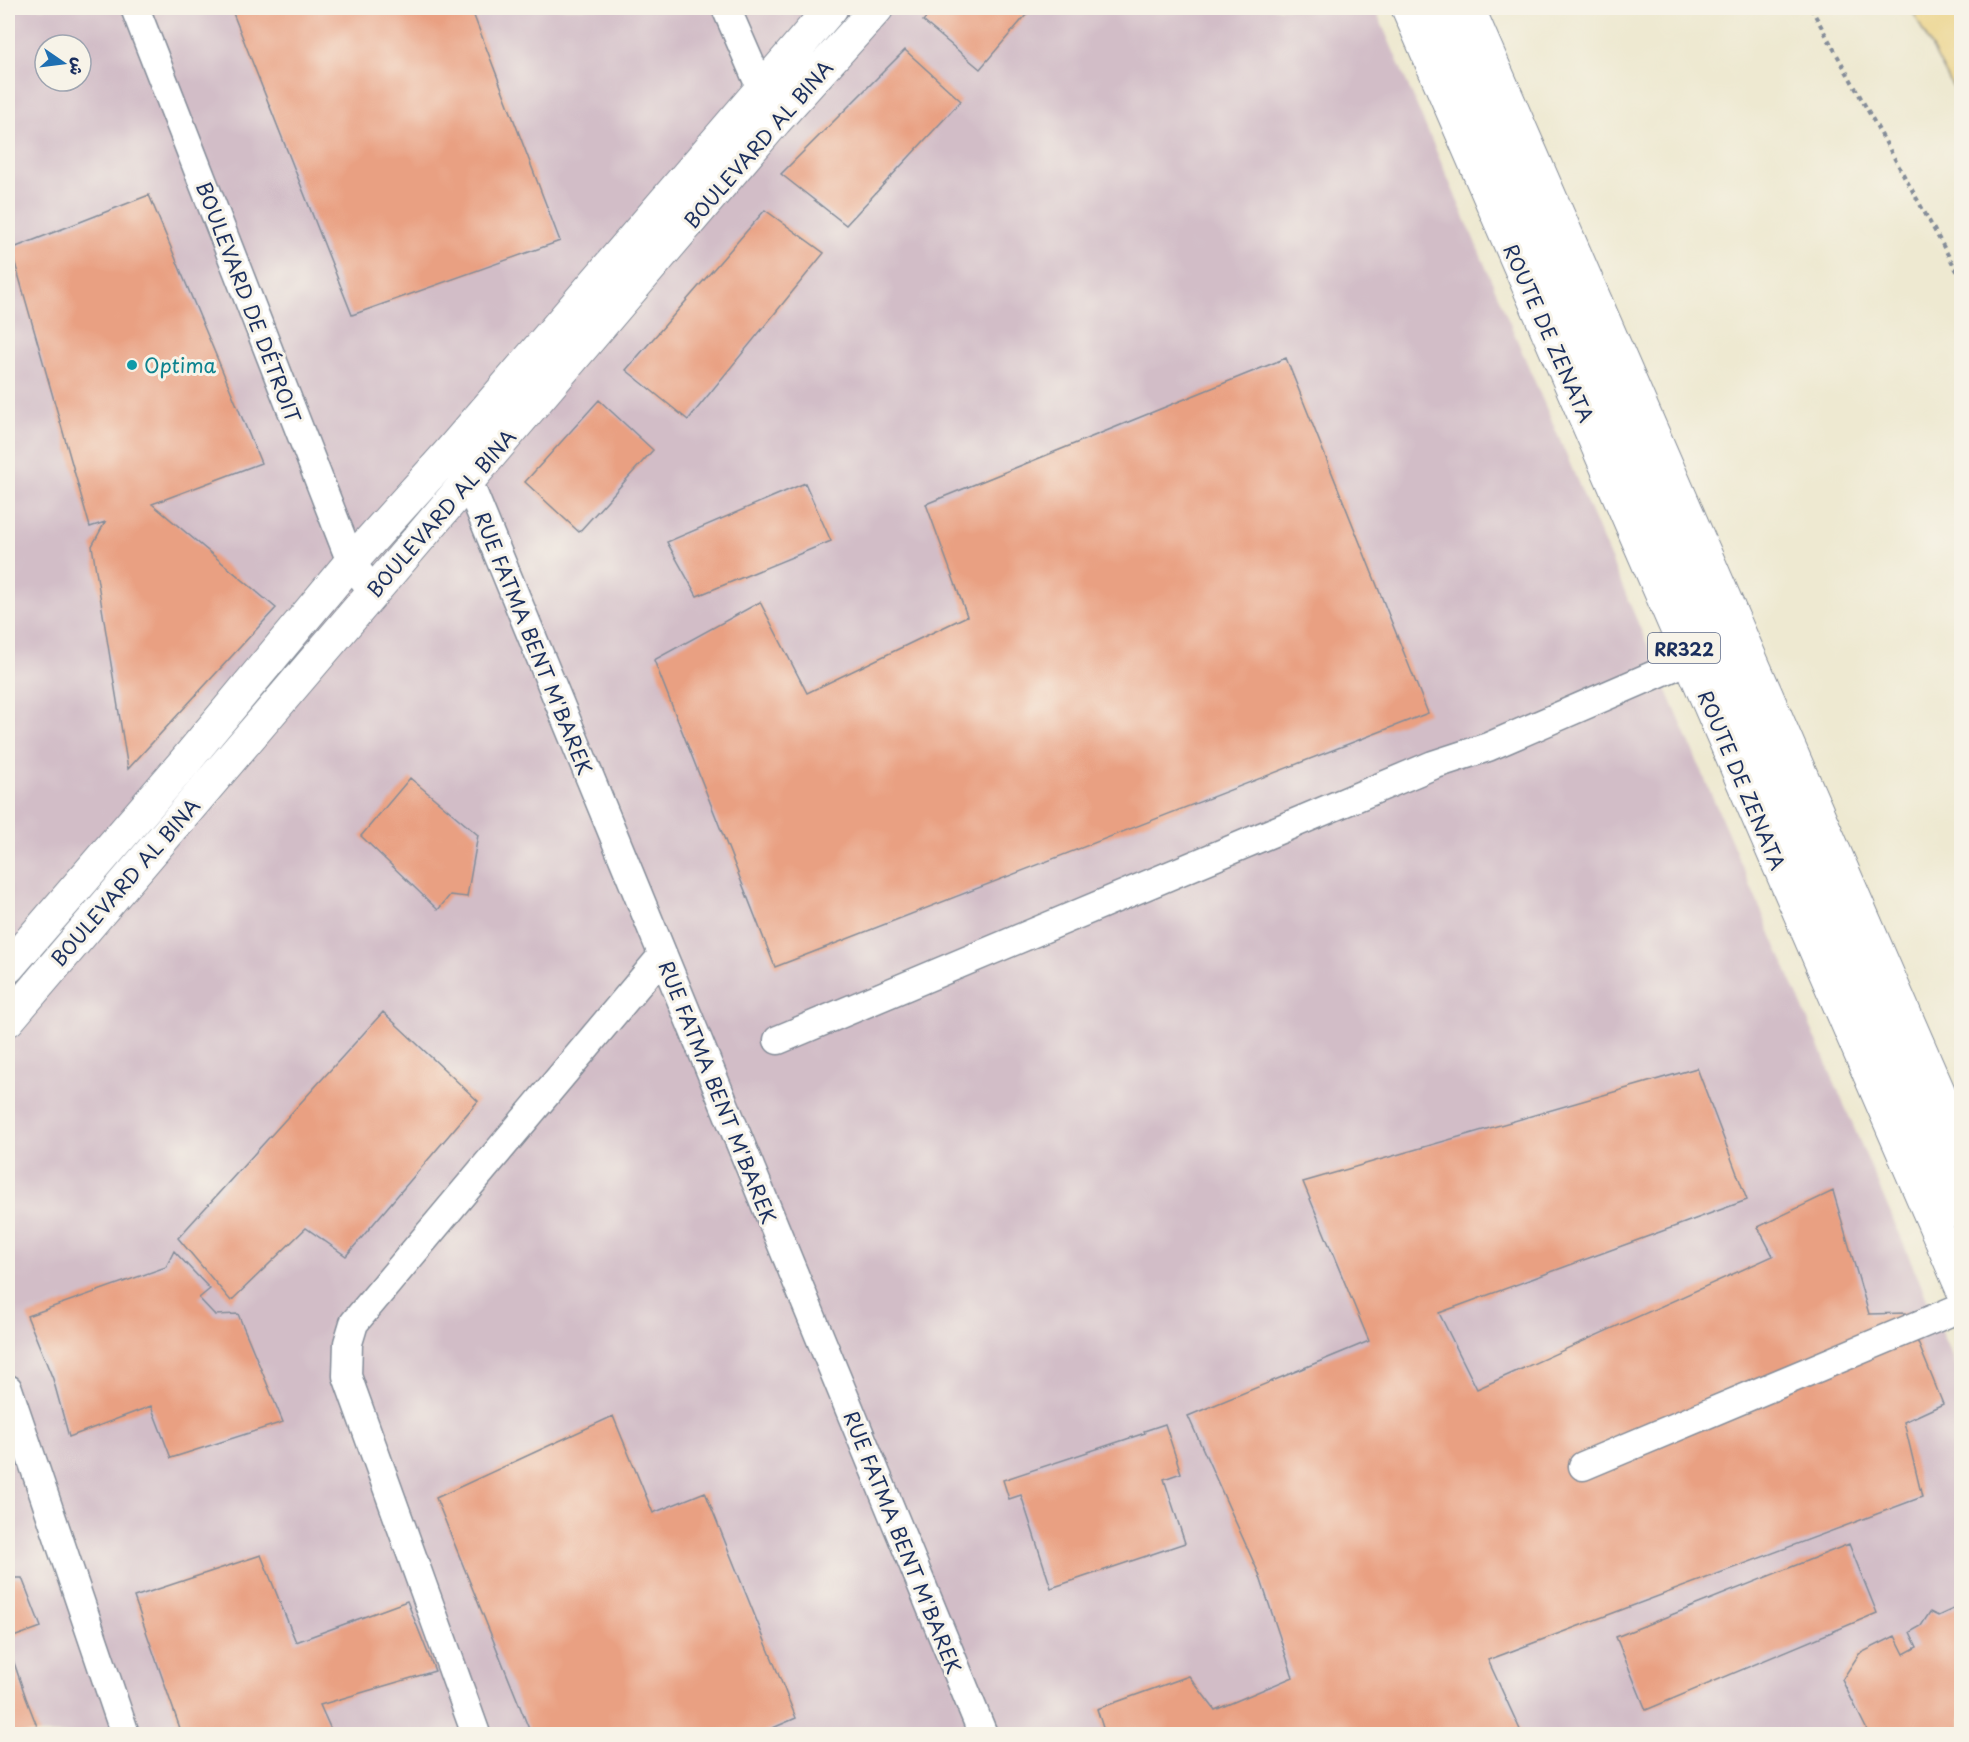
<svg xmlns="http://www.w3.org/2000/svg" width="1969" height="1742" font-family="'Playpen Sans','Playpen Sans Arabic',sans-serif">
<rect width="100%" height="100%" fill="#f7f3e8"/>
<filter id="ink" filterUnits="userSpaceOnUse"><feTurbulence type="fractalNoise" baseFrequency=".0167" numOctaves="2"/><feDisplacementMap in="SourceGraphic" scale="12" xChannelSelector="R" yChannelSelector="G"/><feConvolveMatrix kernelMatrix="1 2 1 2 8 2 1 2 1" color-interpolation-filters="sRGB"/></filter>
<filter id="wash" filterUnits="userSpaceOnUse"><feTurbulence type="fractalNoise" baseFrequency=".008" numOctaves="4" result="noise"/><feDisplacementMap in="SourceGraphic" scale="24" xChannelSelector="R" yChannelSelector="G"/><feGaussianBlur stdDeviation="1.35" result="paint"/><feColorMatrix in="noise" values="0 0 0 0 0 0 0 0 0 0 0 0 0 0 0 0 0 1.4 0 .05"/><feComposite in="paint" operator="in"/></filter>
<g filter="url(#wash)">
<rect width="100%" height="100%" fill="#eee9d1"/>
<path fill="#d2bdc7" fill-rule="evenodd" d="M8,8H1375L1961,1378V1734H8ZM45,45H81V81H45Z"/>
<path fill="#eeda9e" stroke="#84847e" stroke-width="1.5" d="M1911,8H1961V103Z"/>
<g id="blocks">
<path fill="#e9a082" d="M231,8H471L560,241L352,315Z
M935,8H1032L980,69L923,21Z
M905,50L961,101L846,225L781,174Z
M149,195L261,463L152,504L276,608L128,769L92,546L105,522L90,527L11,249Z
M765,210L824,253L688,420L626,370Z
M1286,358L1428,713L775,967L654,660L760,602L807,693L967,616L926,504Z
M599,400L653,450L579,532L525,482Z
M805,483L831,541L697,596L667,542Z
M410,778L478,835L467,897L450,895L438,910L361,836Z
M383,1012L478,1101L346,1256L306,1228L231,1301L178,1238Z
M1697,1068L1747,1200L1439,1313L1477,1389L1773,1256L1758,1227L1833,1191L1869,1314L1906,1313L1943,1404L1904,1422L1922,1497L1488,1660L1522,1734H1105L1097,1709L1189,1676L1215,1710L1293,1677L1259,1574L1188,1416L1369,1341L1303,1182Z
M174,1251L210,1289L199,1298L215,1315L238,1314L283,1422L171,1458L151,1406L69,1437L53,1379L27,1316L166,1267Z
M613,1416L653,1513L705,1492L796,1718L759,1734H531L436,1498Z
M1165,1424L1181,1473L1164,1479L1185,1543L1051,1588L1021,1495L1009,1499L1003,1480L1145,1433L1144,1431Z
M1849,1544L1877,1613L1646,1710L1616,1637Z
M261,1555L296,1642L407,1601L435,1671L320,1705L333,1734H182L134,1597Z
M8,1578H22L41,1627L8,1639Z
M1962,1605V1734H1869L1842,1680L1859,1654L1895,1636L1904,1654L1917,1647L1910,1632L1921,1626L1930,1612L1938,1616Z
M8,1645L26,1698L40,1734H8Z"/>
</g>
</g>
<g filter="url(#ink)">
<use href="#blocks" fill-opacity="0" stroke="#848c98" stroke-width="1.5"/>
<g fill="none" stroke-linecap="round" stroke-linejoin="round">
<g stroke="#848c98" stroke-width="31">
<path id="minor" d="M135,8L351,562L373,592
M726,8L770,109
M458,464L468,481L983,1734
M778,1040L1433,765L1488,747L1689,660
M8,1389L125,1734
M1583,1466L1962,1307
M476,1734L347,1376L348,1343L354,1323L662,956"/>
</g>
<g stroke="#848c98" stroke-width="35">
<path id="major" d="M1408,8L1962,1288
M1437,8L1962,1212
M1468,8L1962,1146
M8,967L183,764L351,562L450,452L831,8
M8,1020L775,121L877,8"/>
</g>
<path stroke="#848c98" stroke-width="4" stroke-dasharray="4.5 4.5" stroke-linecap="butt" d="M1811,8L1962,280"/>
<use href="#minor" stroke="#fff" stroke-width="28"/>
<use href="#major" stroke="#fff" stroke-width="33"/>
</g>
</g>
<circle fill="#0f9aa8" stroke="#f7f3e8" stroke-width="2" cx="132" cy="365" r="6"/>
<g text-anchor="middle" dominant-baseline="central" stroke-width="6" stroke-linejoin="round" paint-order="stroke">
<rect fill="#f7f3e8" stroke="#5d6a87" stroke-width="1.5" x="1648" y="633" width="72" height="30" rx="4.5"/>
<g font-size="18" font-weight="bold" fill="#1b2f5e">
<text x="1684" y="648">RR322</text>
</g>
<g font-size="20" fill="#1b2f5e" stroke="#f7f3e8">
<text transform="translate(758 144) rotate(-49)">BOULEVARD AL BINA</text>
<text transform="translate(249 302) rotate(69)">BOULEVARD DE DÉTROIT</text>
<text transform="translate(1549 333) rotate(66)">ROUTE DE ZENATA</text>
<text transform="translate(441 513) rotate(-49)">BOULEVARD AL BINA</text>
<text transform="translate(534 643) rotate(68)">RUE FATMA BENT M'BAREK</text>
<text transform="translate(1742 780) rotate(67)">ROUTE DE ZENATA</text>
<text transform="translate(125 882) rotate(-49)">BOULEVARD AL BINA</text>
<text transform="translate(718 1092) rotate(68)">RUE FATMA BENT M'BAREK</text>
<text transform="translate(903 1542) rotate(68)">RUE FATMA BENT M'BAREK</text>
</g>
<g font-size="20" fill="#0d838f" stroke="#f7f3e8" text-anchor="start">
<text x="144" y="365">Optima</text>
</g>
</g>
<rect width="1969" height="1742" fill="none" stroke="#f7f3e8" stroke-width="30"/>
<g transform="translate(63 63) rotate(104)"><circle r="28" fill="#f7f3e8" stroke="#9fa5b1" stroke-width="1.5"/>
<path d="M0-4.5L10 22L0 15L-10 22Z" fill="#1f6fb2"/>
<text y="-9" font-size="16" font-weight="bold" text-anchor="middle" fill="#1b2f5e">ش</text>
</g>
</svg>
